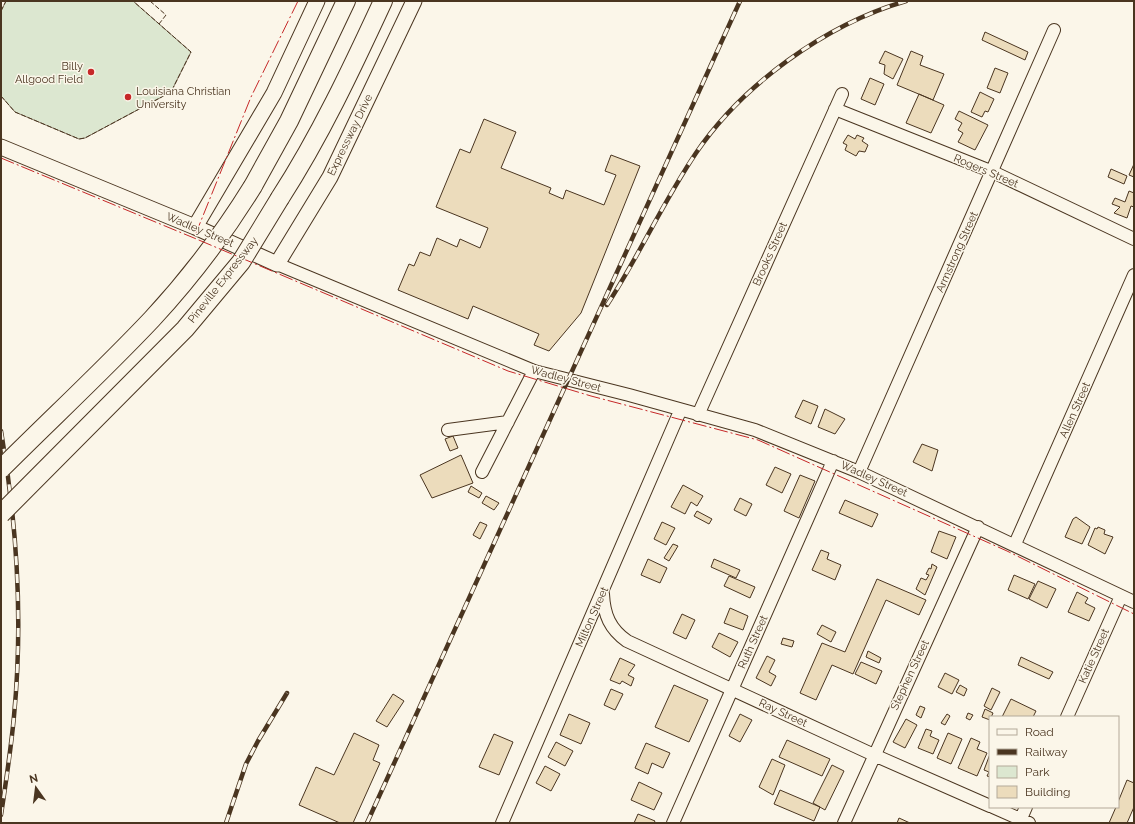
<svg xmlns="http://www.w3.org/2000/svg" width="1135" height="824" font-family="Raleway,sans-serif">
<rect width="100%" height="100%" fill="#fbf6e9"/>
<path fill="#dce7d0" stroke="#887966" d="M6,1H133L191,52L171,92L85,138L79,139L15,112L1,96V11Z"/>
<path fill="#ecdcbc" stroke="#4a3520" d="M985,32L1028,52L1025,60L982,40Z
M885,51L903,59L893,79L884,74L885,65L879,63Z
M911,51L923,56L920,65L944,74L933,100L897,85Z
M995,68L1008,73L1000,93L987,88Z
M870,78L884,84L875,105L861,99Z
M980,92L994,99L988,112L985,111L982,117L971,112Z
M919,94L944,105L931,133L906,123Z
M959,111L988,125L975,150L958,142L963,133L958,130L962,123L955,119Z
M484,119L516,132L501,168L551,188L549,193L563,199L566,190L604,205L616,175L605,171L611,155L640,166L581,313L549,351L534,345L539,334L473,306L468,319L398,290L409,264L414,266L420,252L430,256L437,238L457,247L460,239L480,248L488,228L436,207L460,149L470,153Z
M848,135L855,139L857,135L864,138L862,141L868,145L865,152L859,151L856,156L845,150L847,145L843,143Z
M1134,164V177L1129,175Z
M1111,169L1127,176L1124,184L1108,177Z
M1129,191L1134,193V207L1131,206L1127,218L1114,213L1120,207L1112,204L1115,198L1125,202Z
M803,400L818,406L811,424L795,417Z
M825,409L845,419L835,434L818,427Z
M453,436L458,448L450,451L445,439Z
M922,444L938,450L932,471L913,462Z
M461,455L473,483L432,498L420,475Z
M775,467L791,474L782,493L766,485Z
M800,475L815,481L799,518L784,511Z
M683,485L703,496L697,506L691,502L685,514L671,507Z
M471,486L482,493L479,498L468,492Z
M486,496L499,503L494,510L482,503Z
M740,498L752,504L746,516L734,510Z
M845,500L878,514L872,527L839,513Z
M697,511L712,519L709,524L694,516Z
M1076,517L1090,527L1082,544L1065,537L1073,519Z
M480,522L487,525L480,539L473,535Z
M662,522L675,528L666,545L654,539Z
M1098,527L1105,530L1104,534L1113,537L1105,554L1088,545L1095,528L1097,529Z
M939,531L956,537L947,559L931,552Z
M673,544L678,546L669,561L664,558Z
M821,550L829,553L827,559L841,565L835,580L812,570Z
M648,559L667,568L660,583L641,575Z
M714,559L740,570L736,578L711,567Z
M932,564L937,567L925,595L916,589L921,578L926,580L929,575L926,574L929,568L931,569Z
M1014,575L1035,584L1028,599L1008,590Z
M729,576L755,587L750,598L724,586Z
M877,579L926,600L919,615L886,600L853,674L832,665L816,700L800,693L822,643L845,652Z
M1038,581L1056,589L1047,608L1029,599Z
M1077,592L1088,598L1085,603L1095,608L1089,621L1068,612Z
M730,608L748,616L743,630L724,623Z
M682,614L695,620L686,639L673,633Z
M822,625L836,632L831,642L817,634Z
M719,633L738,642L730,657L712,647Z
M783,638L794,641L792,647L781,644Z
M868,651L881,658L879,663L866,657Z
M767,656L775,660L769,672L776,676L771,686L756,678Z
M1021,657L1053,672L1049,679L1018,665Z
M620,658L635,665L628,675L634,678L631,686L622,681L620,684L610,680Z
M861,662L882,671L876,684L855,674Z
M945,673L959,680L952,694L938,687Z
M674,685L708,700L689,742L655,727Z
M960,685L967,689L964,696L956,692Z
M992,688L1000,692L991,710L984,706Z
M611,689L623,694L615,710L604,705Z
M393,694L404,701L387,727L376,721Z
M1011,699L1036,711L1033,717H1002Z
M920,706L925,708L921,718L916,715Z
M985,709L993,713L990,720L982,717Z
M968,713L973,715L970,720L966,718Z
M569,714L590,723L581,744L560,735Z
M740,714L752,720L740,742L729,736Z
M947,714L950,716L945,725L941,723Z
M906,719L917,725L905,748L893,742Z
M926,729L932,731L930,736L939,740L933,754L918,748Z
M354,733L379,745L373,760L380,763L353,823H340L299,805L316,767L334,775Z
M948,733L962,739L951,764L937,758Z
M494,734L513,742L499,775L479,767Z
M971,738L980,742L977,749L987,753L977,776L958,768Z
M787,740L830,759L822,776L779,757Z
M556,742L573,751L565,766L548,757Z
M646,743L670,753L663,768L652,763L648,774L635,768Z
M990,754V777L987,776L989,772L984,770Z
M772,759L785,765L773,795L759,787Z
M832,765L844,771L825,810L813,803Z
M545,766L560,774L551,791L536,783Z
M1127,780L1134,783V807L1127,823H1109L1116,807H1118V802Z
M639,782L662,793L654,810L631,800Z
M780,790L820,807L814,821L774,804Z
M638,814L655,821L654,823H634Z
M899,818L910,823H897Z"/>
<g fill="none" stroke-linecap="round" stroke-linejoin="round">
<g stroke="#4a3520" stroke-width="14">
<path id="minor" d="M835,109L993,172L1134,239
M277,264L534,371L629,395L755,430L859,472L1134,602
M698,415L842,94
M448,430L508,422
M482,472L534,371
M859,472L1054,30
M1015,544L1134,275
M603,594C604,615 610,629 627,641L874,755L990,806
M1067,717L1121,596
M993,807L1029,823
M502,823L680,411
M673,823L833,461
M844,823L978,527
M1019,823L1026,807"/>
</g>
<g stroke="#4a3520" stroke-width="17">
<path id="major" d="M1,147L195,227L277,264L330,177L414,1
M195,227L274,93L317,1"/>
</g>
<g stroke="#4a3520" stroke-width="20">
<path id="highway" d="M253,186L289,121L346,1
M280,198C320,136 352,68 383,1"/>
</g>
<use href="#minor" stroke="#fbf6e9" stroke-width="12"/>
<use href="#major" stroke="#fbf6e9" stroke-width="15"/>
<use href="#highway" stroke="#fbf6e9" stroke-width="18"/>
<g stroke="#4a3520" stroke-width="4.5">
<path id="rail" d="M607,305C639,256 663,202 696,153C742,85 826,24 906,1
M1,431C17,524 23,622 14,716C11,749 6,782 1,815
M226,823L246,764L258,741L287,693
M367,823L740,1"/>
</g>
<use href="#rail" stroke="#fbf6e9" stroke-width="3" stroke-dasharray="9" stroke-linecap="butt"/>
<g stroke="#4a3520" stroke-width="20" stroke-linecap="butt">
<path id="highway-bridge" d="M1,469C51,419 104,370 152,319C190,278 224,233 253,186
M1,514L185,329L241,262L280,198"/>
</g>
<use href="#highway-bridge" stroke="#fbf6e9" stroke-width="18"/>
<path stroke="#4a3520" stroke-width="1" stroke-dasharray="5 2" stroke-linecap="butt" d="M150,1L166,15L159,24
M1,11L6,1
M1,96L15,112L79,139L85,138L171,92L191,52L133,1"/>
<path stroke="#c62828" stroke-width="1" stroke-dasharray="14 3 2 3" stroke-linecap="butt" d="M298,1L251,97L194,238L508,371L591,396L758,440L1007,551L1134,614
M1,158L194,238"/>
</g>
<g fill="#c62828" stroke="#fbf6e9" stroke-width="1.5">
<circle cx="91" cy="72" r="4"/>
<circle cx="128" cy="97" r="4"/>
</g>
<g text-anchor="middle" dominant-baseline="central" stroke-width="3" stroke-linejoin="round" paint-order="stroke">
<g font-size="11" fill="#4a3520" stroke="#fbf6e9" text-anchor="end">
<text x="83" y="66">Billy<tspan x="83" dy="13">Allgood Field</tspan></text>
<text x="136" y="91" text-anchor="start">Louisiana Christian<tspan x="136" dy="13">University</tspan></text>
</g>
<g font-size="11" fill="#4a3520" stroke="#fbf6e9">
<text transform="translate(350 135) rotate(-64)">Expressway Drive</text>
<text transform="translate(986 171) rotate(23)">Rogers Street</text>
<text transform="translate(200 230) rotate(23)">Wadley Street</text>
<text transform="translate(957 252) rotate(-66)">Armstrong Street</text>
<text transform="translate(770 254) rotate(-66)">Brooks Street</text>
<text transform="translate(223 280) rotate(-52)">Pineville Expressway</text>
<text transform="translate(566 379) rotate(15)">Wadley Street</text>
<text transform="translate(1075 410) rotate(-66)">Allen Street</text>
<text transform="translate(874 479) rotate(24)">Wadley Street</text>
<text transform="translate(592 617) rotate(-66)">Milton Street</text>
<text transform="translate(753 642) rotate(-66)">Ruth Street</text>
<text transform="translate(1094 656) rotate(-66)">Katie Street</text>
<text transform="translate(910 675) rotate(-65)">Stephen Street</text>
<text transform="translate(783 713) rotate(25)">Ray Street</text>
</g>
</g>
<rect width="1135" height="824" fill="none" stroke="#4a3520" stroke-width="4"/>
<rect x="989" y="716" width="130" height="92" fill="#fbf6e9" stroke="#b4a999"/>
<rect x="997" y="729" width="20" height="6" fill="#fbf6e9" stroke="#b4a999"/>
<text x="1025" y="736" font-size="12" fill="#4a3520">Road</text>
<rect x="997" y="749" width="20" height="6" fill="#4a3520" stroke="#b4a999"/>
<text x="1025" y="756" font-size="12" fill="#4a3520">Railway</text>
<rect x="997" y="766" width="20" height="12" fill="#dce7d0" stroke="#b4a999"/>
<text x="1025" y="776" font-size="12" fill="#4a3520">Park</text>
<rect x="997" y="786" width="20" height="12" fill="#ecdcbc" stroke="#b4a999"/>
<text x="1025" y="796" font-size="12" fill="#4a3520">Building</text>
<g transform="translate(36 788) rotate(346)" stroke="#fbf6e9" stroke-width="3" paint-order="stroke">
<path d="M0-3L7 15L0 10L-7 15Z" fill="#4a3520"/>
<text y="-6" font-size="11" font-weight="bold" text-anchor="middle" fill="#4a3520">N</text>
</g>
</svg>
